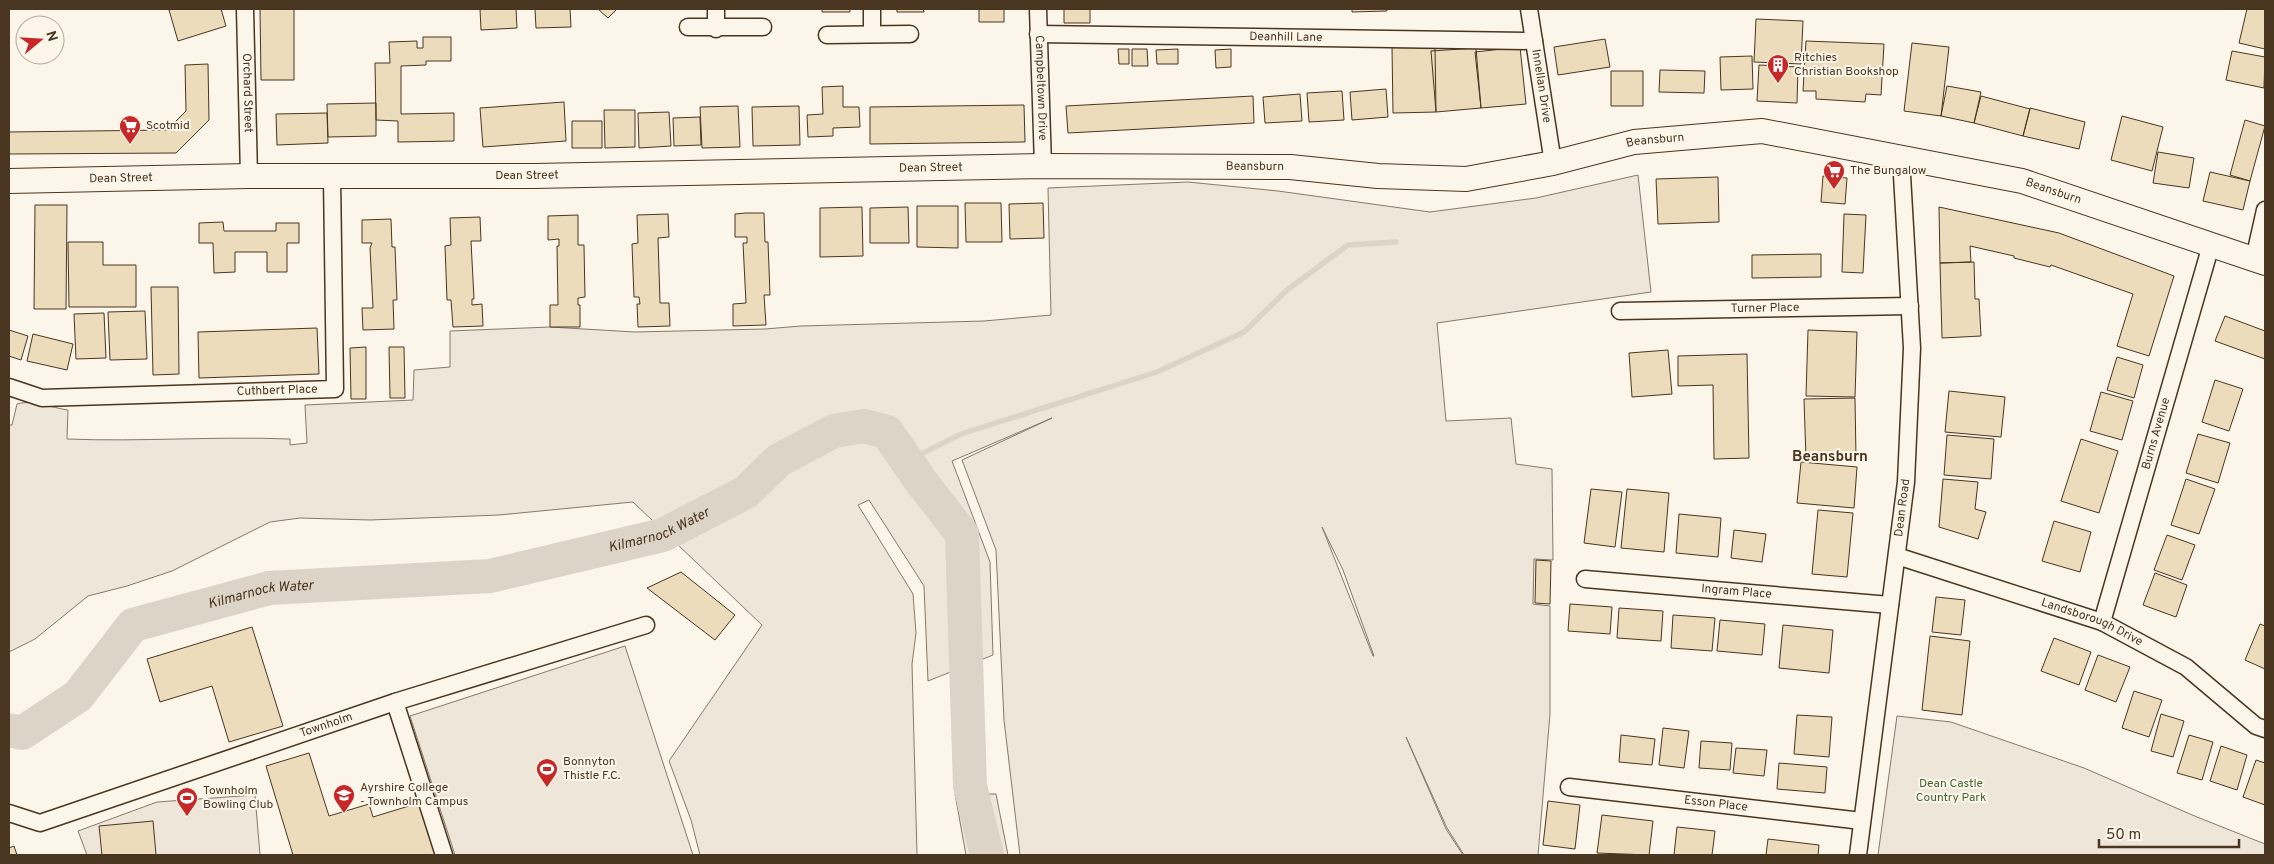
<svg xmlns="http://www.w3.org/2000/svg" width="2274" height="864" font-family="Overpass,sans-serif">
<rect width="100%" height="100%" fill="#fbf6e9"/>
<path fill="#ede6d9" stroke="#887966" fill-rule="evenodd" d="M1638,175L1651,292L1437,323L1446,421L1511,418L1516,464L1552,469L1553,560L1534,559L1533,604L1550,606V714L1538,855H1464L1447,828L1406,737L1446,829L1463,855H1020L1004,720L996,550L962,460L1052,418L952,461L990,562L993,655L928,681L924,586L869,500L858,505L913,594L916,633L912,664L917,855H700L691,820L669,761L762,625L633,502L499,515L370,520L300,518L270,522L172,571L127,586L88,596L35,639L9,652V425H12L17,404C33,399 52,408 68,410L67,439C141,442 215,436 290,439V445L307,443L305,405L413,400L414,370L450,367V331L550,327L635,332L765,329L801,326L984,321L1051,315L1048,188L1188,182L1278,191L1430,212L1536,198ZM1322,527L1343,570L1374,656H1373Z
M625,646L693,855H455L410,716Z
M1897,716L1951,722L2084,768L2197,817L2265,844V855H1878Z
M955,794H996L1008,855H966Z
M255,795L260,855H87L78,831L157,802Z"/>
<g fill="none" stroke-linecap="round" stroke-linejoin="round">
<path stroke="#dcd4c6" stroke-width="5.5" d="M907,461L961,434L1157,372L1244,332L1287,290L1348,245L1396,242"/>
<path stroke="#dcd4c6" stroke-width="34" id="s1" d="M9,730L22,733L78,696L133,625L269,588L490,576L663,535L746,492L779,460L834,431L864,426L887,432L920,480L962,534L970,786L987,855"/>
</g>
<path fill="#ecdcbc" stroke="#4a3520" d="M173,9H221L226,26L178,41L169,10Z
M260,9H294V80H261Z
M480,9H516L517,28L481,30Z
M535,9H570L571,27L536,28Z
M598,9H617L608,18Z
M822,9H850V12H822Z
M897,9H923L924,12H897Z
M979,9H1004V22H979Z
M1064,9H1090V23H1064Z
M1352,9H1387V11L1352,12Z
M2247,9H2265V49L2239,43Z
M1756,19L1803,21L1801,64L1754,62Z
M423,37H451V61H426V65L401,66V114L454,113V141L398,142V121L376,120L375,63H390L389,42L417,41V48H423Z
M1605,39L1610,67L1558,75L1554,47Z
M1806,41L1884,44L1881,95L1866,94L1865,102L1816,99V91H1803Z
M1912,43L1949,47L1941,116L1904,111Z
M1435,46L1436,112L1393,113L1392,47Z
M1520,47L1526,104L1481,108L1475,52Z
M1476,48L1481,108L1436,112L1431,51Z
M1118,49H1129V64H1119Z
M1132,49H1147L1148,66H1132Z
M1178,49V64H1157L1156,50Z
M1231,49V67L1216,68L1215,50Z
M2232,51L2265,57L2264,88L2226,80Z
M1752,56L1753,89L1721,90L1720,57Z
M208,64L209,120L176,153L9,154V132L167,130L186,111L185,65Z
M1759,65L1798,67L1797,103L1757,101Z
M1660,70L1705,71L1704,93L1659,92Z
M1611,71H1643V106H1611Z
M843,86V107H859L860,127L833,128V136L808,137L807,115L823,114L822,87Z
M1947,86L1981,92L1974,123L1941,116Z
M1386,89L1388,117L1352,120L1350,92Z
M1342,91L1344,120L1309,122L1307,93Z
M1300,94L1302,121L1265,123L1263,97Z
M1253,96L1254,123L1068,133L1066,106Z
M1981,96L2030,109L2023,136L1974,123Z
M564,102L566,141L483,147L480,108Z
M376,103V136L328,137L327,104Z
M1024,105L1025,142L870,144V107Z
M738,106L740,147L702,148L700,107Z
M799,106L800,145L753,146L752,107Z
M2030,108L2085,122L2079,149L2023,136Z
M604,110H635V147L605,148Z
M669,112L671,146L639,148L638,113Z
M327,113L328,143L277,145L276,114Z
M2122,116L2163,127L2152,171L2111,160Z
M700,117L701,145L674,146L673,118Z
M2245,120L2265,126L2250,181L2230,175Z
M572,121H602V148H572Z
M2158,152L2194,158L2189,188L2153,183Z
M2210,172L2250,181L2243,210L2203,201Z
M1823,176L1847,178L1845,204L1821,202Z
M1718,177L1719,222L1658,224L1656,179Z
M965,203H1001L1002,242H966Z
M1043,203L1044,238L1010,239L1009,204Z
M35,205H67L66,309H34Z
M917,206H958V248L917,247Z
M862,207L863,256L820,257V208Z
M908,207L909,243H870V208Z
M1939,207L2059,233L2174,276L2149,356L2117,346L2133,294L2051,265L2050,267L2014,258V256L1970,246L1971,262L1940,263Z
M746,213H764L765,242H768L770,295H764L766,325L733,326V304L746,303L743,243H747V237H735V214Z
M668,214L669,237L658,238L660,303H669L670,326L638,327L637,304H640L639,297H634L632,244L638,243L637,215Z
M1844,214L1866,215L1863,273L1842,272Z
M578,215V245H584L585,297L578,298V305H580V327H550V305H558L557,246H559V239L548,240V216Z
M480,217L481,241H471L474,299H472V305L482,304L483,326L453,327L451,300H447L445,246L451,245L450,218Z
M391,219L392,247H395L397,300H393L394,329L363,330L362,308H373L370,248L372,243H362V220Z
M223,222L224,231H276V223H299V243H287V272H267V252H235V272L214,273L213,243H199V223Z
M68,242H103V265H136V307H69Z
M1821,254V277L1752,278V255Z
M1974,262L1975,299H1979L1981,336L1942,338L1940,263Z
M151,287H178L179,374L153,375Z
M145,311L147,359L110,360L108,312Z
M104,313L106,358L76,359L74,314Z
M2225,316L2265,331V359L2215,341Z
M317,328L319,374L199,378L198,332Z
M9,330L28,336L21,360L9,356Z
M1808,330L1857,332L1855,397L1806,396Z
M33,334L73,344L67,370L27,361Z
M366,347V399H351L350,348Z
M389,347H404L405,398H390Z
M1668,350L1672,394L1632,397L1629,353Z
M1747,354L1749,458L1714,459L1713,385L1678,386V356Z
M2117,357L2143,365L2134,398L2107,390Z
M2215,380L2243,389L2229,431L2202,422Z
M1949,391L2005,397L2001,437L1945,432Z
M2101,392L2133,401L2122,440L2090,431Z
M1855,398L1856,458L1806,459L1804,399Z
M2198,434L2230,443L2218,483L2186,473Z
M1947,435L1994,439L1991,479L1944,475Z
M2081,439L2118,451L2099,513L2061,501Z
M1801,462L1857,467L1854,508L1797,503Z
M1943,479L1978,482L1975,509L1986,512L1978,539L1939,527Z
M2186,479L2215,489L2199,534L2171,525Z
M1591,489L1622,492L1615,547L1584,543Z
M1627,489L1669,493L1664,552L1621,548Z
M1818,510L1853,513L1847,577L1812,574Z
M1679,514L1721,518L1718,557L1676,553Z
M2054,521L2091,532L2080,572L2042,561Z
M1734,530L1766,534L1762,562L1731,558Z
M2167,535L2195,545L2182,580L2154,570Z
M1536,560L1551,561L1550,604L1535,603Z
M681,572L735,615L715,640L647,588Z
M2155,573L2187,585L2176,617L2143,605Z
M1936,597L1965,600L1961,635L1932,632Z
M1570,604L1612,607L1610,634L1568,631Z
M1619,608L1663,611L1661,641L1617,638Z
M1673,615L1715,618L1712,651L1671,648Z
M1720,620L1765,624L1762,655L1717,651Z
M2260,624L2265,626V669L2245,660Z
M1783,625L1833,630L1829,673L1779,668Z
M252,627L283,726L229,742L212,686L160,702L147,659Z
M1930,636L1970,641L1962,715L1922,710Z
M2054,638L2091,652L2079,685L2041,671Z
M2098,655L2130,667L2116,702L2085,690Z
M2134,691L2162,700L2149,737L2122,728Z
M2161,714L2184,721L2173,757L2151,751Z
M1797,715L1832,717L1829,757L1794,754Z
M1663,728L1689,731L1684,768L1659,765Z
M1621,735L1655,739L1652,765L1619,762Z
M2189,735L2213,742L2202,780L2177,773Z
M1701,741L1732,743L1730,770L1699,768Z
M2221,746L2247,755L2237,790L2210,781Z
M1736,748L1767,750L1764,776L1733,773Z
M309,753L329,816L369,804L373,817L422,802L438,855H293L266,766Z
M2256,760L2265,763V805L2243,797Z
M1779,763L1827,767L1825,793L1777,789Z
M1548,801L1580,805L1575,849L1543,845Z
M1602,815L1653,821L1649,855L1597,853Z
M153,821L156,855H102L99,826Z
M1677,827L1715,831L1712,855H1674Z
M1768,839L1819,845L1818,855H1766Z
M14,846L17,855H9V848Z"/>
<g fill="none" stroke-linecap="round" stroke-linejoin="round">
<g stroke="#4a3520" stroke-width="19">
<g id="minor">
<path id="s2" d="M245,9L249,176"/>
<path id="s3" d="M1038,9L1043,166"/>
<path id="s4" d="M1529,9L1553,163"/>
<path d="M688,27H763"/>
<path d="M716,29V9"/>
<path d="M872,34V9"/>
<path id="s5" d="M1038,34L1534,41"/>
<path d="M827,35L910,34"/>
<path d="M2254,259L2265,210"/>
<path id="s6" d="M1620,311L1910,306"/>
<path id="s7" d="M9,387L42,398L335,389L332,177"/>
<path id="s8" d="M1897,556L2102,622L2186,667L2256,726L2265,729"/>
<path id="s9" d="M1585,579L1890,605"/>
<path id="s10" d="M2102,622L2211,245"/>
<path d="M395,702L444,855"/>
<path id="s11" d="M1569,787L1862,821"/>
<path id="s12" d="M9,813L40,823L395,702L646,625"/>
<path id="s13" d="M1858,855L1906,482L1912,348L1901,158"/>
</g>
</g>
<g stroke="#4a3520" stroke-width="26">
<g id="secondary">
<path id="s14" d="M9,181L249,176H534L1043,166L1290,167L1378,176L1466,179L1553,163L1634,142L1762,131L2022,181L2265,263"/>
</g>
</g>
<use href="#minor" stroke="#fbf6e9" stroke-width="16"/>
<use href="#secondary" stroke="#fbf6e9" stroke-width="24"/>
</g>
<defs>
<g id="building-pin" transform="scale(1.125)"><path d="M0 17L-7.5 6A9.5 9.5 0 1 1 7.5 6Z" fill="#c62828" stroke="#fbf6e9"/><path d="M-4-6H4V6H1V3H-1V6H-4ZM-2.5-4.3h1.7v1.8h-1.7ZM.8-4.3h1.7v1.8H.8ZM-2.5-1h1.7V.8h-1.7ZM.8-1h1.7V.8H.8Z" fill="#fff"/></g>
<g id="supermarket-pin" transform="scale(1.125)"><path d="M0 17L-7.5 6A9.5 9.5 0 1 1 7.5 6Z" fill="#c62828" stroke="#fbf6e9"/><path d="M-6-5.5h2.5l.6 2H6L4.5 2H-2.5L-4.4-4H-6ZM-1.5 3.2a1.3 1.3 0 1 0 .1 0ZM3 3.2a1.3 1.3 0 1 0 .1 0Z" fill="#fff"/></g>
<g id="stadium-pin" transform="scale(1.125)"><path d="M0 17L-7.5 6A9.5 9.5 0 1 1 7.5 6Z" fill="#c62828" stroke="#fbf6e9"/><path d="M0-5a6.5 5 0 1 0 0 10a6.5 5 0 1 0 0-10ZM-3.5-1.8h7v3.6h-7Z" fill="#fff"/></g>
<g id="university-pin" transform="scale(1.125)"><path d="M0 17L-7.5 6A9.5 9.5 0 1 1 7.5 6Z" fill="#c62828" stroke="#fbf6e9"/><path d="M0-5L7-2L0 1L-7-2ZM-4 1L0 2.5L4 1V4Q0 6-4 4Z" fill="#fff"/></g>
</defs>
<g fill-rule="evenodd">
<use href="#building-pin" x="1778" y="65"/>
<use href="#supermarket-pin" x="130" y="126"/>
<use href="#supermarket-pin" x="1834" y="171"/>
<use href="#stadium-pin" x="547" y="769"/>
<use href="#university-pin" x="344" y="795"/>
<use href="#stadium-pin" x="187" y="798"/>
</g>
<g text-anchor="middle" dominant-baseline="central" stroke-width="4" stroke-linejoin="round" paint-order="stroke">
<g font-size="12" fill="#4a3520" stroke="#fbf6e9">
<text stroke="none"><textPath href="#s5" startOffset="248">Deanhill Lane</textPath></text>
<text stroke="none"><textPath href="#s4" startOffset="78">Innellan Drive</textPath></text>
<text stroke="none"><textPath href="#s3" startOffset="79">Campbeltown Drive</textPath></text>
<text stroke="none"><textPath href="#s2" startOffset="84">Orchard Street</textPath></text>
<text stroke="none"><textPath href="#s14" startOffset="1651">Beansburn</textPath></text>
<text stroke="none"><textPath href="#s14" startOffset="1246">Beansburn</textPath></text>
<text stroke="none"><textPath href="#s14" startOffset="922">Dean Street</textPath></text>
<text stroke="none"><textPath href="#s14" startOffset="518">Dean Street</textPath></text>
<text stroke="none"><textPath href="#s14" startOffset="112">Dean Street</textPath></text>
<text stroke="none"><textPath href="#s14" startOffset="2056">Beansburn</textPath></text>
<text stroke="none"><textPath href="#s6" startOffset="145">Turner Place</textPath></text>
<text stroke="none"><textPath href="#s7" startOffset="270">Cuthbert Place</textPath></text>
<text stroke="none"><textPath href="#s10" startOffset="196">Burns Avenue</textPath></text>
<text stroke="none"><textPath href="#s13" startOffset="350">Dean Road</textPath></text>
<text stroke="none"><textPath href="#s9" startOffset="152">Ingram Place</textPath></text>
<text stroke="none"><textPath href="#s8" startOffset="206">Landsborough Drive</textPath></text>
<text stroke="none"><textPath href="#s12" startOffset="335">Townholm</textPath></text>
<text stroke="none"><textPath href="#s11" startOffset="148">Esson Place</textPath></text>
</g>
<g font-size="12" fill="#4a3520" stroke="#fbf6e9" text-anchor="start">
<text x="1794" y="58">Ritchies<tspan x="1794" dy="14">Christian Bookshop</tspan></text>
<text x="146" y="126">Scotmid</text>
<text x="1850" y="171">The Bungalow</text>
<text x="563" y="762">Bonnyton<tspan x="563" dy="14">Thistle F.C.</tspan></text>
<text x="360" y="788">Ayrshire College<tspan x="360" dy="14">- Townholm Campus</tspan></text>
<text x="203" y="791">Townholm<tspan x="203" dy="14">Bowling Club</tspan></text>
</g>
<g font-size="12" fill="#436837" stroke="#fbf6e9">
<text x="1951" y="784">Dean Castle<tspan x="1951" dy="14">Country Park</tspan></text>
</g>
<g font-size="14" font-style="italic" fill="#4a3520" stroke="#fbf6e9">
<text stroke="none"><textPath href="#s1" startOffset="708">Kilmarnock Water</textPath></text>
<text stroke="none"><textPath href="#s1" startOffset="302">Kilmarnock Water</textPath></text>
</g>
<g font-size="15" font-weight="bold" fill="#4a3520" stroke="#fbf6e9">
<text x="1830" y="457">Beansburn</text>
</g>
</g>
<rect width="2274" height="864" fill="none" stroke="#4a3520" stroke-width="20"/>
<g transform="translate(40 40) rotate(72)"><circle r="24" fill="#fbf6e9" stroke="#b4a999"/>
<path d="M0-4L9 19L0 12L-9 19Z" fill="#c62828"/>
<text y="-8" font-size="14" font-weight="bold" text-anchor="middle" fill="#4a3520">N</text>
</g>
<path d="M2099 839v8h140v-8" fill="none" stroke="#4a3520" stroke-width="2.5"/>
<text x="2106" y="839" font-size="15" fill="#4a3520" stroke="#fbf6e9" stroke-width="4" paint-order="stroke">50 m</text>
</svg>
